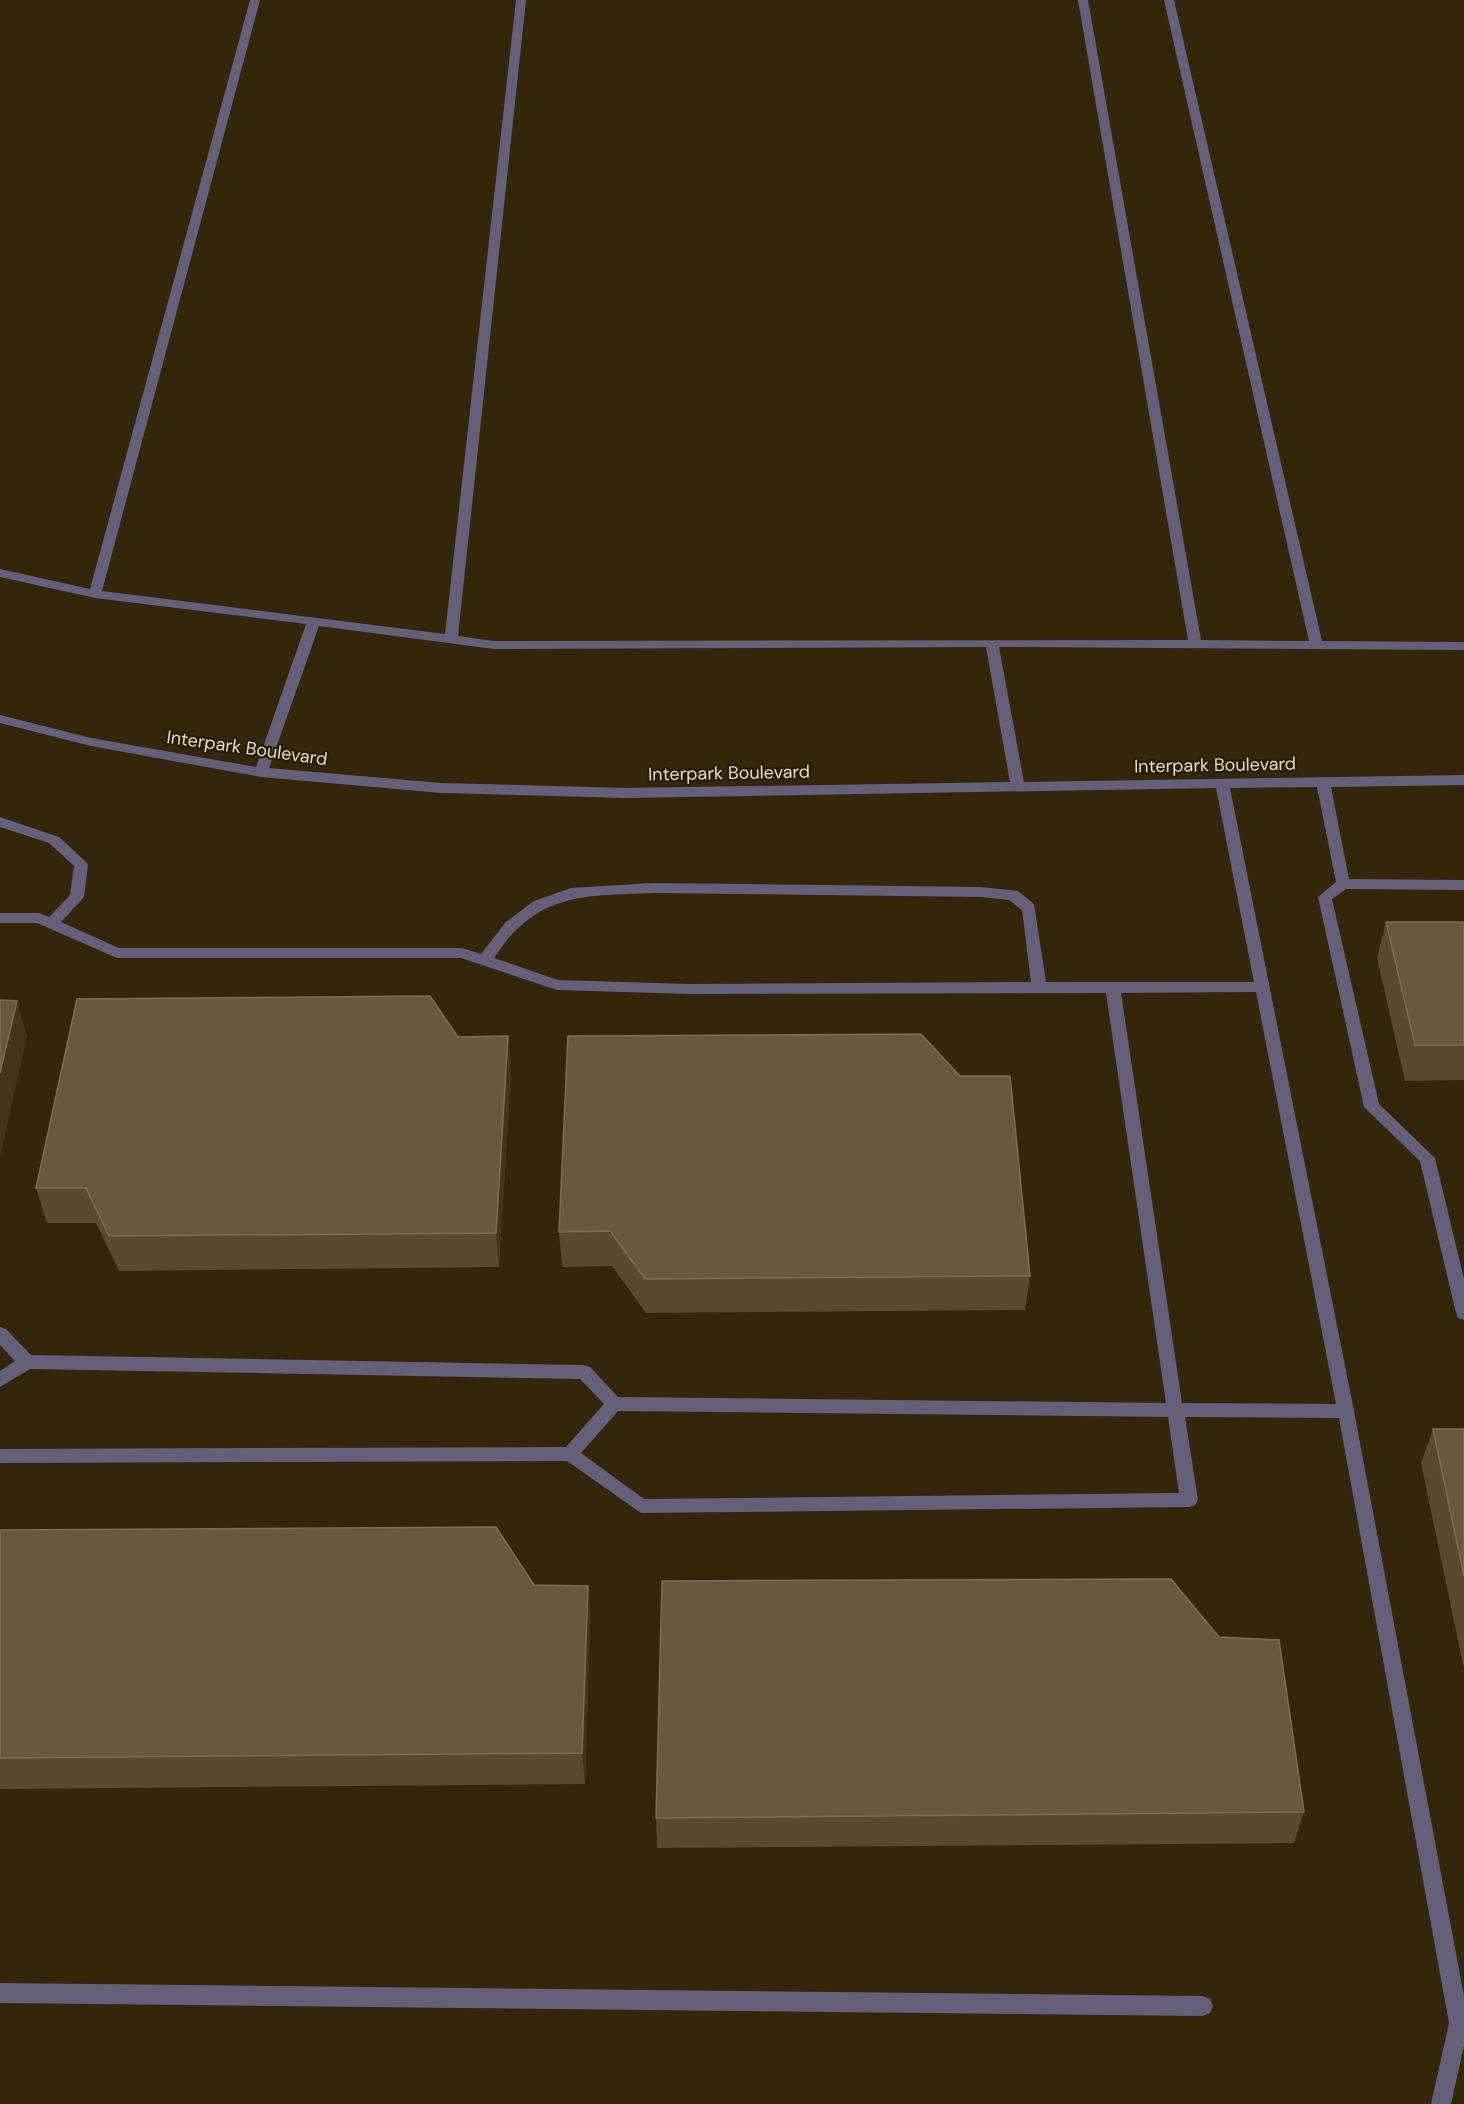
<svg xmlns="http://www.w3.org/2000/svg" width="1464" height="2104" font-family="'DM Sans',sans-serif">
<rect width="100%" height="100%" fill="#33260b"/>
<g fill="none" stroke-linecap="round" stroke-linejoin="round">
<path fill="#64607a" fill-rule="evenodd" d="M250,0H260L102,591L445,634L516,0H526L458,636L494,641L1188,640L1078,0H1088L1201,640L1309,641L1164,0H1174L1322,641L1464,642V650L999,647L1024,782L1464,775V785L1331,787L1349,879L1464,880V890L1346,889L1332,899L1379,1104L1435,1158L1464,1279V1320L1458,1318L1456,1313L1420,1161L1364,1107L1318,897L1336,882L1317,787L1230,788L1354,1411L1464,1996V2046L1451,2104H1431L1449,2023L1339,1418L1185,1417L1198,1500L1195,1505L1189,1507L641,1513L567,1461L0,1463V1449L566,1447L604,1404L580,1379L30,1369L0,1387V1371L15,1361L0,1345V1327L6,1329L31,1355L584,1365L590,1367L618,1397L1166,1403L1106,993L690,994L557,990L461,958H117L37,923H0V913H39L49,917L70,895L74,866L49,843L0,827V817L59,837L86,862L88,865L84,897L61,922L119,948H462L481,954L506,922L534,901L571,888L652,883L981,887L1018,891L1034,904L1046,982H1254L1216,788L626,798L441,793L261,777L91,746L0,723V715L91,738L256,767L306,624L95,598L0,577V569L90,589ZM319,626L494,649L986,647L1010,782L626,788L441,783L269,768ZM652,893L981,897L1009,900L1022,910L1031,982L690,984L558,980L494,958C501,949 508,937 517,929C557,891 601,896 652,893ZM1256,992L1336,1404L1182,1403L1121,993ZM618,1411L1168,1417L1179,1493L644,1499L581,1453Z
M0,1983L1203,1996L1210,1999L1213,2006L1210,2013L1203,2016L0,2003Z"/>
</g>
<path fill="#564a30" d="M1386,922H1464V1080L1405,1081L1377,958Z
M921,1034L1030,1276L1025,1310L646,1313L612,1266L562,1267L559,1232Z
M508,1036L511,1072L499,1267L119,1271L96,1223H47L36,1188L458,1037Z
M1433,1429H1464V1669L1421,1463Z
M0,1530L534,1585L588,1586L590,1618L585,1784L0,1789Z
M1219,1637L1304,1812L1294,1843L657,1848L656,1818Z"/>
<path fill="#42351a" d="M17,1001L27,1036L0,1157V1073Z
M508,1036L511,1072L499,1267L496,1233Z
M588,1586L590,1618L585,1784L582,1753Z"/>
<path fill="#665940" stroke="#796e56" stroke-width="1.5" d="M1386,922H1464V1045H1415Z
M430,996L458,1037L508,1036L496,1233L109,1236L86,1188H36L77,999Z
M0,1000L17,1001L0,1073Z
M921,1034L960,1076H1010L1030,1276L645,1279L610,1231L559,1232L568,1036Z
M1433,1429H1464V1576Z
M496,1527L534,1585L588,1586L582,1753L0,1758V1530Z
M1171,1579L1219,1637L1279,1640L1304,1812L656,1818L662,1581Z"/>
<g text-anchor="middle" dominant-baseline="central" stroke-width="4.5" stroke-linejoin="round" paint-order="stroke">
<g font-size="18" fill="#e2dacb" stroke="#291c03">
<text transform="translate(247 748) rotate(8)">Interpark Boulevard</text>
<text transform="translate(1215 765) rotate(-1)">Interpark Boulevard</text>
<text transform="translate(729 773) rotate(-1)">Interpark Boulevard</text>
</g>
</g>
</svg>
